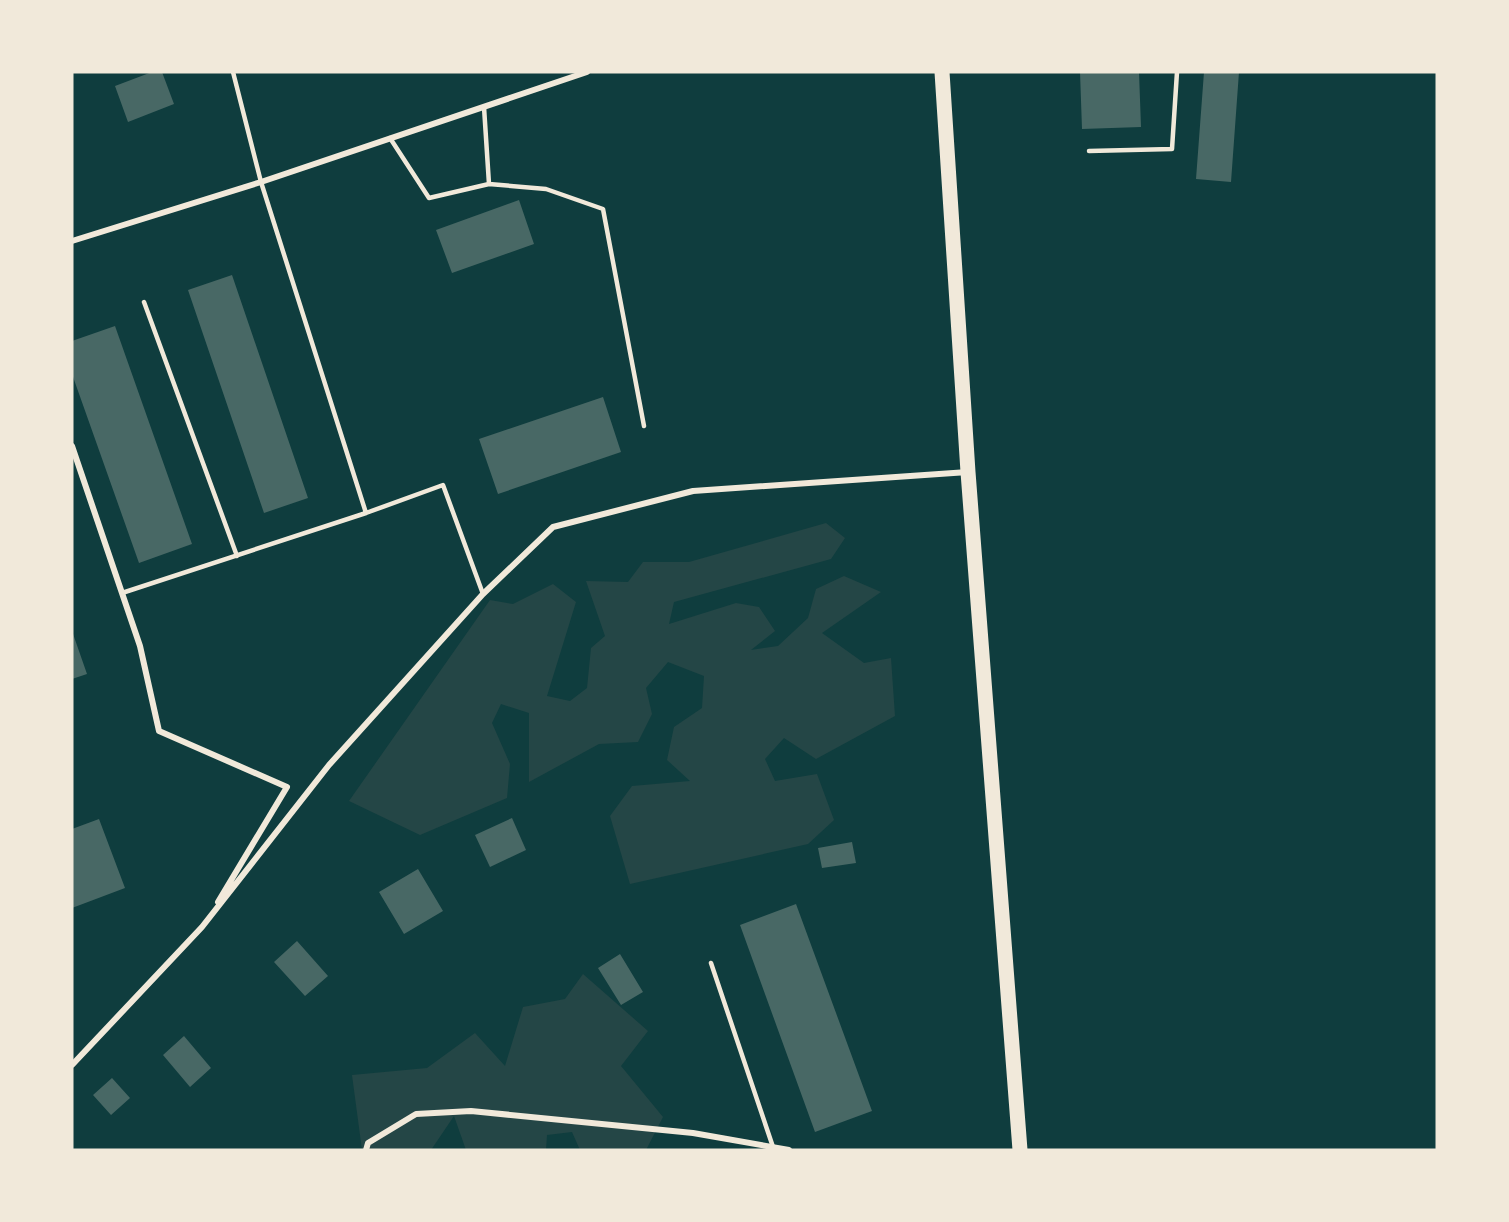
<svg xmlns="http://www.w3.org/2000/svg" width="1509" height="1222" font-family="Manrope,sans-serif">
<rect width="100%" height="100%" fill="#0f3d3e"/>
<path fill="#244646" d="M826,523L845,538L831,559L674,602L669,624L736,603L759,607L775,631L751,650L778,646L808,618L816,589L844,576L881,592L822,633L864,663L891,658L895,716L816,759L784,738L765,759L775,781L817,774L834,820L808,844L630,884L610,816L632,786L690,781L667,760L674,727L702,708L704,676L668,662L646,688L652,714L638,742L599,744L529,782V713L501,704L492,723L510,764L507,798L420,835L349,801L490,600L513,604L553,584L576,602L547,696L570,701L587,688L591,648L605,636L586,581L628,582L643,562H689Z
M583,974L648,1031L621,1066L663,1117L646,1150H580L572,1132L547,1135L546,1150H466L454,1116L431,1150H362L352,1075L427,1068L475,1033L505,1066L523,1007L565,999Z"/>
<path fill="#486865" d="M152,72H162L174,104L128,122L115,86Z
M1080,72H1139L1141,127L1082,129Z
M1204,72H1239L1231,182L1196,179Z
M519,200L534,244L452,273L436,230Z
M232,275L308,498L264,513L188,290Z
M115,326L192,544L139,563L72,374V341Z
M603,397L621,452L498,494L479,439Z
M72,631L87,674L72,679Z
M512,818L526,850L490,867L475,835Z
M99,819L125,888L72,908V829Z
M852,842L856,863L822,868L818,848Z
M418,869L443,911L404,934L379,892Z
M796,904L872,1111L815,1132L740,925Z
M297,941L328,976L305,996L274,962Z
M620,954L643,992L621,1005L598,968Z
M184,1036L211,1068L190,1087L163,1055Z
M112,1078L130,1098L111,1115L93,1095Z"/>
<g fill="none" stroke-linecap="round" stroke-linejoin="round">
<path stroke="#f1e9da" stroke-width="4.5" d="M233,72L261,182L366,513L443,485L483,594
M390,138L429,198L489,184L484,107
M1089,151L1172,149L1177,72
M489,184L546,189L603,209L644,426
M144,302L237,556
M122,593L366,513
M711,963L773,1147"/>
<path stroke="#f1e9da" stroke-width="6" d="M72,241L261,182L587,72
M72,446L140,646L159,731L287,787L218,902
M72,1065L202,927L329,765L483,594L553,527L693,491L968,472
M366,1150L368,1143L416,1114L471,1111L693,1133L789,1150"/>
<path stroke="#f1e9da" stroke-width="15" d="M942,72L968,472L1020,1150"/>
</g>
<rect width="1509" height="1222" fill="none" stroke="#f1e9da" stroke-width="147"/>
</svg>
